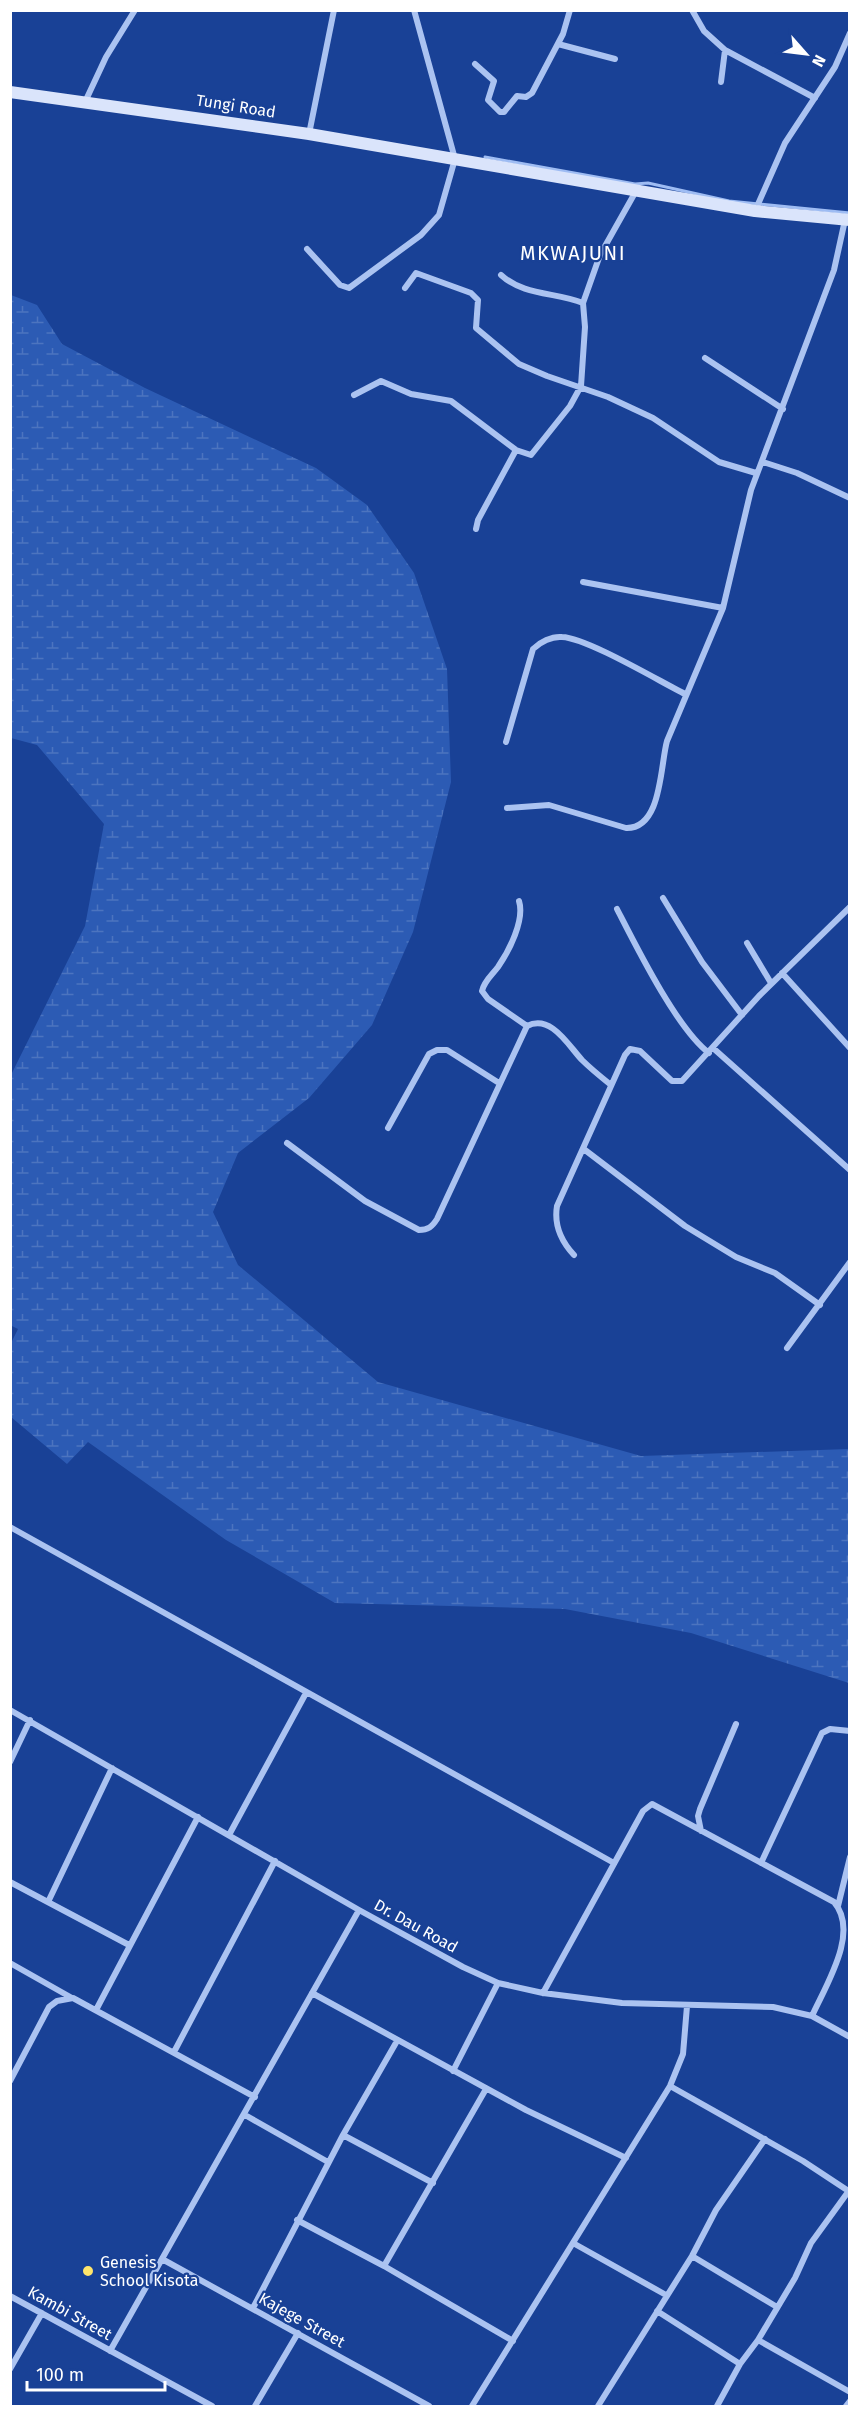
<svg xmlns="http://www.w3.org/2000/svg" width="860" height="2417" font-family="'Fira Sans',sans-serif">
<defs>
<pattern id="wetland-marsh" width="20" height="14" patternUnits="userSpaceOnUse" patternTransform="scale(1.5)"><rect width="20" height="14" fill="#2c5bb4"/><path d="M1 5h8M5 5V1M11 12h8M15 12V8" fill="none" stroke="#4c74bf"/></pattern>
</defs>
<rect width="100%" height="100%" fill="#194196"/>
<path fill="url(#wetland-marsh)" d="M11,295L37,305L62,344L145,388L316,468L367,505L414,573L447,669L451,782L413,932L372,1025L309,1098L238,1153L213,1212L238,1265L378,1382L641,1456L849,1449V1683L691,1633L565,1609L335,1603L226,1540L88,1442L67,1464L11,1417V1343L18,1329L10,1325L11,1075L85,926L104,824L37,745L11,738Z"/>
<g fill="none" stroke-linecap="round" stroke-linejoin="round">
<path stroke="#9ebcf3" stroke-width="3" d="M485,157L635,184L648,183L729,201L850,213"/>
<path stroke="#abc3f1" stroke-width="6" d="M692,10L704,31L725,50L815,98
M558,44L615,59
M475,64L494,81L488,100L500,112H504L517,96L526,97L532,93L563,34L570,10
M721,82L725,50
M85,102L106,57L135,10
M309,134L334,10
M755,211L785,143L835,67L850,33
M307,249L340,285L349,288L421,235L439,215L455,159L414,10
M501,275C524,296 556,292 583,303
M405,288L416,273L471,293L478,300L476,328L519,364L547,376L608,397L653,418L719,462L756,473
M705,358L783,409
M354,395L381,381L411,394L451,401L516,450L531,455L570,406L581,386L585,327L583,303L600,255L636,191
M763,462L797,473L850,498
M476,529L478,520L516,450
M583,582L723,608
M506,742L533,649C540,642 552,636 562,637C587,638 659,681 685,694
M507,808L549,805L626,828C662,829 660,766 667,741L723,608L751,490L834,270L845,220
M663,898L702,962L742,1015
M519,901C525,920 509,951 498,967C492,975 484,981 482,991L488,999L527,1026
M617,909C636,946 677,1029 709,1053
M747,943L771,983
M782,973L850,1048
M713,1048L850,1170
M388,1128L429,1054L437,1050H447L499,1083
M287,1143L365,1201L419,1230C428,1230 432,1227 437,1219L527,1026C551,1014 568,1045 582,1060C591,1069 601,1077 611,1085
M585,1150L685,1226L736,1257L775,1273L820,1305
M574,1255C561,1241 554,1224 557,1206L625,1055L630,1049L640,1051L672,1081H682L759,996L850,907
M787,1348L850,1262
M10,1527L614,1863
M10,1710L359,1910L463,1967L498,1983L543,1993L622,2003L773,2007L812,2016L850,2037
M10,1762L30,1720
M701,1831L698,1816L700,1809L736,1724
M229,1835L306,1693
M761,1863L822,1733L830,1729L850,1731
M10,1882L129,1945
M49,1900L112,1768
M838,1906L850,1857
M10,1963L72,1998
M312,1993L526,2110L626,2158
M543,1993L643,1811L652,1804L834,1902C860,1932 826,1985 812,2016
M96,2010L198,1817
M174,2052L275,1861
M453,2071L498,1983
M10,2081L49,2007L57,2001L73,1998L255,2097
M670,2086L803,2161L850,2192
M245,2115L328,2162
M343,2135L433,2183
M297,2220L384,2266L513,2341
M573,2243L666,2295
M692,2256L777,2307
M162,2259L429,2406
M384,2266L486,2089
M10,2296L212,2406
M253,2308L343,2135L397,2041
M657,2311L740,2364
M758,2340L850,2392
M110,2351L359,1910
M10,2369L42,2313
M255,2406L298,2333
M472,2406L670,2086L683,2054L687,2006
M598,2406L692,2256L716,2210L765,2139
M717,2406L740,2364L758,2340L795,2278L811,2243L848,2192
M846,2406L850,2401"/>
<path stroke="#dae4fb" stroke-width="12" d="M10,92L309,134L755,211L850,220"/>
</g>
<circle fill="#ffe56b" stroke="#194196" stroke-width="2" cx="88" cy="2271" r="6"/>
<g text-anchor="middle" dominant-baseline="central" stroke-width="4.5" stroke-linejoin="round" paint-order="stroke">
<g font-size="16" fill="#fff" stroke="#194196">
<text transform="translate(236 106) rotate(9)">Tungi Road</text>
<text transform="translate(416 1926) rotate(29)">Dr. Dau Road</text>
<text transform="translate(70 2313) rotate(29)">Kambi Street</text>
<text transform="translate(302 2320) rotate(29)">Kajege Street</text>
</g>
<g font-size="16" fill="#fff" stroke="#194196" text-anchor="start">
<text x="100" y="2262">Genesis<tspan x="100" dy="18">School Kisota</tspan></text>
</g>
<g font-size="20" letter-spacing="1.5" fill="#fff" stroke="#194196">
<text x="573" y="253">MKWAJUNI</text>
</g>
</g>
<rect width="860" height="2417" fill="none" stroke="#ffffff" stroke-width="24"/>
<g transform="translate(806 54) rotate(118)" stroke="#194196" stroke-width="4.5" paint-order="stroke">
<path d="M0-4.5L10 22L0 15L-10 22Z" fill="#ffffff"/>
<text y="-9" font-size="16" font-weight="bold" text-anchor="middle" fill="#ffffff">N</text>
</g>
<path d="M27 2381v9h138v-9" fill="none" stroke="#ffffff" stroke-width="3"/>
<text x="36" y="2381" font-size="18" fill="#ffffff" stroke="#194196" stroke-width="4.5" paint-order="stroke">100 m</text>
</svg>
